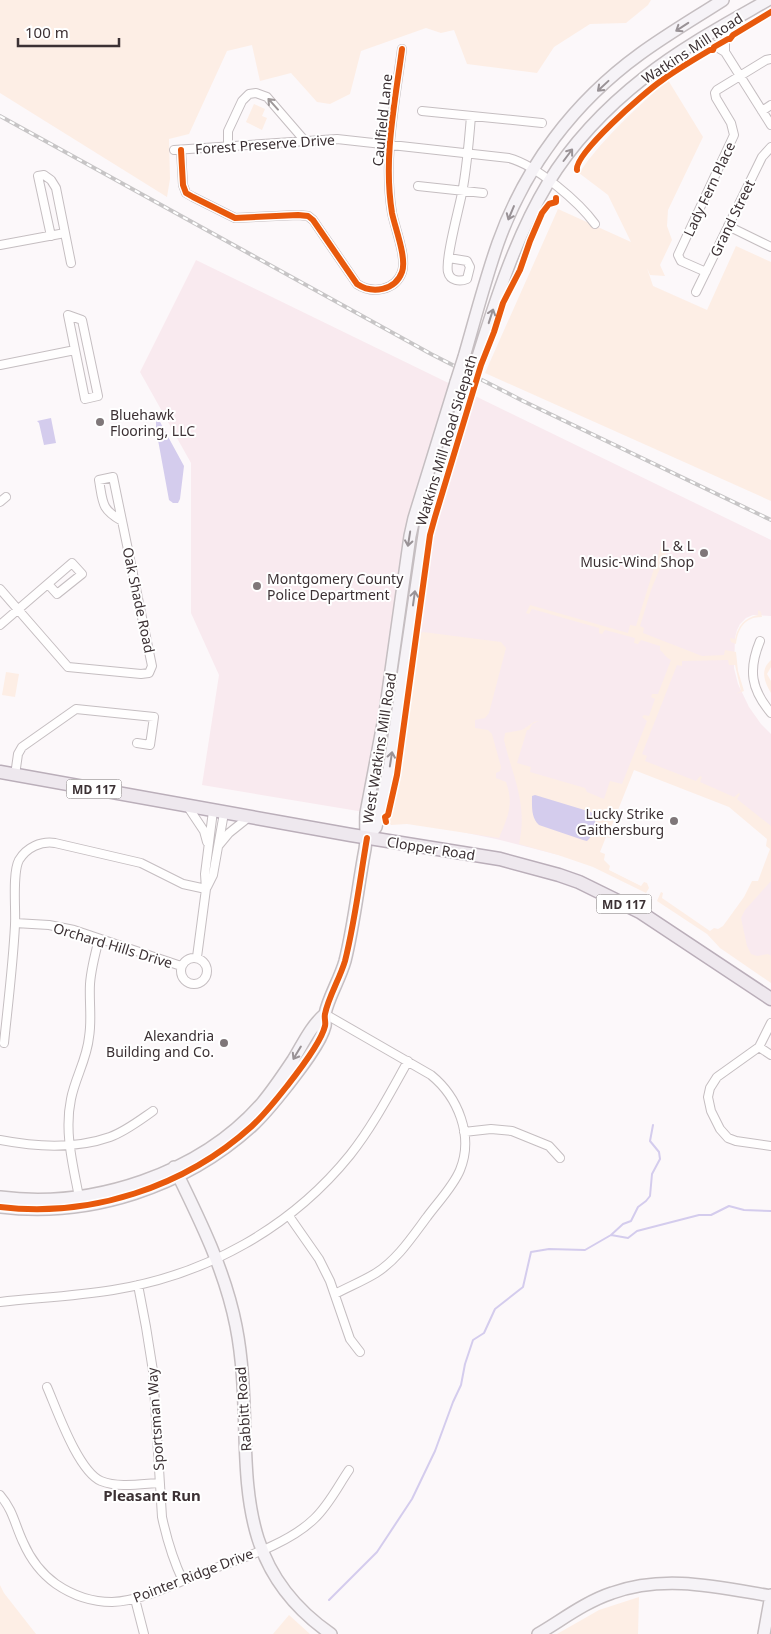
<svg xmlns="http://www.w3.org/2000/svg" width="771" height="1634" font-family="'Noto Sans',sans-serif">
<rect width="100%" height="100%" fill="#fcf8fa"/>
<path fill="#f9eaef" d="M196,260L771,540V616L753,615L746,618L740,624L737,630L735,638L734,668L738,684L749,707L761,724L771,734V834L724,797L632,765L590,863L496,839L370,813L202,785L219,675L191,613V463L140,372Z
M771,872V978L713,938Z"/>
<path fill="#fdeee5" d="M0,0H651L648,5L626,23L590,24L554,47L537,73L467,64L454,30L441,33L426,28L361,51L350,94L330,104L317,102L291,73L260,81L252,45L227,51L189,134L169,139L170,179L167,197L0,93Z
M668,80L703,137L668,210L667,226L672,240L660,265L665,276L650,275L647,268L653,286L707,310L736,246L771,262V501L485,373L558,209L631,242L608,195L579,173C604,137 635,109 668,80Z
M254,104L265,109L262,116L267,118L262,130L246,122Z
M662,542L667,551L651,590L640,626L644,628L643,633L702,656L724,655L725,650L736,652L738,671L744,691L736,694L741,691L735,665H729L728,660L682,661V666L677,665L642,754L647,756L645,761L696,781L700,776L702,777L700,782L734,797L739,793L740,794L737,799L771,826V881L745,910L741,918L747,946L751,954L757,956L768,954L771,956V983L720,948L707,934L657,901L661,892L663,893L662,898L710,931L714,928L718,929L723,926L744,897L752,881H758L770,849L766,846L767,839L729,807L634,770L610,830L615,833L610,838L606,837L600,852L605,854L604,860L610,866L609,870L641,886L644,882L647,883L649,888L646,893L593,867L558,855L519,844C528,804 513,778 504,740L505,733L522,730L534,722L539,721L532,724L529,730H527L517,763L531,767L530,772L585,788L587,792L604,799L610,781L622,784L647,721L642,717L644,715L649,716L655,699L651,697L652,694H658L671,660C666,658 664,653 660,650V646L641,640L638,644L634,643L635,638L605,630L602,634L599,633V628L532,609L529,614L526,613L530,605L628,633L630,625L636,626L656,562L651,559H657Z
M758,610L761,612L762,617C745,617 738,628 736,644L731,642L730,638L735,639C738,626 744,618 758,615Z
M423,632L501,642L506,648L489,713L485,718L475,720V728L488,730L492,734L501,767L500,771L496,773V778L506,782C514,804 508,817 499,838L407,824L391,825L386,818L389,816L401,760L417,635Z
M771,660V667L767,674L771,681V693C764,681 760,670 771,660Z
M6,672L19,674L15,697L2,695Z
M0,1585L4,1593L36,1634H0Z
M639,1597L638,1634H557L599,1610Z
M289,1615L310,1634H273Z"/>
<path fill="#d4cced" d="M51,418L56,443L44,445L39,423L37,421Z
M159,420L184,466L180,499L178,503H173L169,500L156,429V421Z
M535,795L591,812C599,819 595,834 587,841L583,840L539,825C531,818 532,806 532,796Z"/>
<g fill="none" stroke-linecap="round" stroke-linejoin="round">
<path stroke="#d4cced" stroke-width="2" d="M611,1235L623,1224L631,1221L638,1207L646,1201L650,1196L652,1174L660,1159L659,1152L650,1141L653,1125
M329,1600L377,1552L412,1499L435,1451L453,1402L461,1385L465,1364L473,1340L484,1333L495,1309L523,1287L531,1252L549,1249L585,1250L611,1235L628,1238L637,1231L699,1215H711L729,1206L744,1210L771,1211"/>
<g stroke="#c5bec1" stroke-width="10">
<path id="street" d="M697,43H710L725,52V40L734,21
M725,52L771,125
M422,111L542,123
M762,111L771,105
M228,146V131L242,101L249,94L256,93L267,97L305,141
M174,150L337,139L509,158C536,165 579,202 595,224
M181,150L183,185L186,193L193,197L235,218L298,215L308,216L313,220L357,284C372,294 395,291 402,272C407,258 395,228 392,213C383,158 395,103 402,49
M418,186L483,193
M728,226L771,247
M51,236L38,176L44,175L51,180L56,188L71,263
M0,245L65,233
M449,258L467,261L470,267L467,279C460,282 450,281 448,272C445,259 459,209 462,193C467,167 469,141 471,116
M706,272L681,261L678,255L734,135L731,123L716,98L715,93L717,90L766,60L771,59
M696,292L762,157L771,147
M68,315L82,320L98,396L85,399Z
M0,365L75,350
M0,502L6,497
M0,589L68,667L141,674L149,673L152,666L113,477L99,480C103,503 101,509 122,521
M0,625L72,563L82,574L57,594L48,584
M760,641C748,670 751,689 771,713
M15,775L18,754L22,747L76,709L154,717L150,745L137,743
M188,807L204,831L207,842
M219,845L229,833L249,817
M207,887L213,875L224,813
M15,923L49,925L74,930L181,966
M197,957L206,889L205,874L213,811
M181 971a13 13 0 1 1 26 0a13 13 0 1 1-26 0Z
M325,1014L431,1075C458,1097 474,1136 460,1170C453,1187 437,1203 427,1217C412,1237 397,1260 376,1273C363,1281 348,1287 335,1294
M771,1023L759,1047L717,1077L710,1088L708,1097L711,1111L720,1129L728,1138L736,1141L771,1146
M4,1043C8,1004 13,964 15,925C16,909 12,873 19,860C27,847 41,841 55,843L141,863L183,884L206,889
M759,1047L771,1055
M464,1132L491,1129L512,1131L549,1146L560,1158
M0,1140C36,1147 76,1149 110,1137C126,1131 140,1120 153,1111
M79,1197C73,1165 64,1132 71,1099C75,1078 87,1059 89,1037C92,1020 89,1002 90,984C91,969 95,954 99,939
M289,1216L319,1259L330,1281L350,1339L360,1352
M138,1285L146,1327L153,1371L162,1517C167,1540 173,1560 183,1581
M0,1302C37,1298 76,1296 113,1290C206,1275 291,1228 350,1155C373,1126 390,1093 408,1061
M47,1387C57,1410 78,1471 101,1481C118,1488 141,1484 159,1483
M0,1495C13,1510 15,1525 23,1542C30,1558 42,1574 56,1584C72,1595 92,1602 112,1602C143,1601 173,1584 202,1573C238,1559 286,1546 314,1519C329,1505 338,1486 349,1470
M135,1599L144,1634"/>
</g>
<g stroke="#c5bec1" stroke-width="14">
<path id="secondary" d="M464,357C475,319 485,280 498,243C525,167 574,102 640,54C666,35 695,18 723,0
M476,363C495,302 515,238 548,183C573,142 608,106 645,77C683,47 726,24 768,0
M367,838L376,827L390,764L426,521L468,388
M174,1167C199,1218 225,1270 236,1326C259,1442 215,1554 331,1634
M0,1197C92,1209 200,1174 262,1103C273,1090 283,1075 293,1060C303,1044 310,1027 325,1014
M0,1207C90,1218 185,1187 252,1126C265,1114 276,1100 287,1086C298,1072 321,1043 325,1026C326,1022 324,1018 325,1014C328,998 340,979 345,961C354,925 358,886 365,849C367,837 365,826 366,813L385,713L410,536L414,518L456,382
M538,1634C562,1620 585,1602 612,1593C665,1574 717,1587 771,1596
M764,1634L771,1595"/>
</g>
<g stroke="#baaeb9" stroke-width="15">
<path id="primary" d="M0,772L351,835L500,859L559,875L579,882L640,912L771,999"/>
</g>
<use href="#street" stroke="#fffefe" stroke-width="8"/>
<use href="#secondary" stroke="#f6f3f7" stroke-width="11"/>
<use href="#primary" stroke="#eee8ee" stroke-width="12"/>
<g stroke="#c7c5c6" stroke-width="4">
<path id="rail" d="M0,116L431,354L523,401L771,520"/>
</g>
<use href="#rail" stroke="#fff" stroke-width="2" stroke-dasharray="5.5" stroke-linecap="butt"/>
<g stroke="#c5bec1" stroke-width="14" stroke-linecap="butt">
<path id="secondary-bridge" d="M456,382L464,357
M468,388L476,363"/>
</g>
<use href="#secondary-bridge" stroke="#f6f3f7" stroke-width="11"/>
<g stroke="#fff" stroke-width="9">
<path id="cycleway" d="M181,150L183,185L186,193L193,197L235,218L298,215L308,216L313,220L357,284C372,294 395,291 402,272C407,258 395,228 392,213C383,158 395,103 402,49
M577,170C574,154 645,92 661,81C676,70 693,60 710,50H713L714,47L728,39H730L733,35L771,12
M386,822L385,817L388,815L397,775L430,535L435,517L481,365L494,332L503,303L520,270L530,241L542,213L549,204L556,202V198
M0,1207C90,1218 185,1187 252,1126C265,1114 276,1100 287,1086C298,1072 321,1043 325,1026C326,1022 324,1018 325,1014C328,998 340,978 345,961C355,921 360,879 367,838"/>
</g>
<use href="#cycleway" stroke="#e8590c" stroke-width="6"/>
</g>
<defs><path id="oneway-shaft" d="M-6 0H5M1.5-3L5.5 0L1.5 3" fill="none" stroke-width="1.6" stroke-linecap="round" stroke-linejoin="round" transform="scale(1.25)"/></defs>
<g stroke="#999296">
<use href="#oneway-shaft" transform="translate(682 27) rotate(147)"/>
<use href="#oneway-shaft" transform="translate(603 86) rotate(137)"/>
<use href="#oneway-shaft" transform="translate(568 155) rotate(-53)"/>
<use href="#oneway-shaft" transform="translate(511 213) rotate(113)"/>
<use href="#oneway-shaft" transform="translate(491 316) rotate(-72)"/>
<use href="#oneway-shaft" transform="translate(409 539) rotate(99)"/>
<use href="#oneway-shaft" transform="translate(414 598) rotate(-82)"/>
<use href="#oneway-shaft" transform="translate(391 759) rotate(-81)"/>
<use href="#oneway-shaft" transform="translate(297 1053) rotate(121)"/>
</g>
<use stroke="#9e9899" href="#oneway-shaft" transform="translate(273 104) rotate(-132)"/>
<g fill="#7f7779" stroke="#fff" stroke-width="2">
<circle cx="100" cy="422" r="5"/>
<circle cx="704" cy="553" r="5"/>
<circle cx="257" cy="586" r="5"/>
<circle cx="674" cy="821" r="5"/>
<circle cx="224" cy="1043" r="5"/>
</g>
<g text-anchor="middle" dominant-baseline="central" stroke-width="4" stroke-linejoin="round" paint-order="stroke">
<g fill="#fff" stroke="#766f71" stroke-width="1">
<rect x="66.5" y="779.5" width="55" height="19" rx="4"/>
<rect x="596.5" y="894.5" width="55" height="19" rx="4"/>
</g>
<g font-size="12" font-weight="bold" fill="#3c3134">
<text x="94" y="789">MD 117</text>
<text x="624" y="904">MD 117</text>
</g>
<g font-size="14" fill="#3c3134" stroke="#fff">
<text transform="translate(692 48) rotate(-33)">Watkins Mill Road</text>
<text transform="translate(382 120) rotate(-84)">Caulfield Lane</text>
<text transform="translate(265 144) rotate(-4)">Forest Preserve Drive</text>
<text transform="translate(709 189) rotate(-65)">Lady Fern Place</text>
<text transform="translate(732 218) rotate(-64)">Grand Street</text>
<text transform="translate(446 440) rotate(-73)">Watkins Mill Road Sidepath</text>
<text transform="translate(139 600) rotate(78)">Oak Shade Road</text>
<text transform="translate(379 748) rotate(-81)">West Watkins Mill Road</text>
<text transform="translate(431 848) rotate(9)">Clopper Road</text>
<text transform="translate(113 945) rotate(17)">Orchard Hills Drive</text>
<text transform="translate(243 1409) rotate(-94)">Rabbitt Road</text>
<text transform="translate(155 1419) rotate(-94)">Sportsman Way</text>
<text transform="translate(193 1575) rotate(-21)">Pointer Ridge Drive</text>
</g>
<g font-size="14" fill="#3c3134" stroke="#fff" text-anchor="end">
<text x="110" y="414" text-anchor="start">Bluehawk<tspan x="110" dy="16">Flooring, LLC</tspan></text>
<text x="694" y="545">L &amp; L<tspan x="694" dy="16">Music-Wind Shop</tspan></text>
<text x="267" y="578" text-anchor="start">Montgomery County<tspan x="267" dy="16">Police Department</tspan></text>
<text x="664" y="813">Lucky Strike<tspan x="664" dy="16">Gaithersburg</tspan></text>
<text x="214" y="1035">Alexandria<tspan x="214" dy="16">Building and Co.</tspan></text>
</g>
<g font-size="15" font-weight="bold" fill="#3c3134" stroke="#fff">
<text x="152" y="1495">Pleasant Run</text>
</g>
</g>
<path d="M18 38v8h101v-8" fill="none" stroke="#3c3134" stroke-width="2.5"/>
<text x="25" y="38" font-size="15" fill="#3c3134" stroke="#ffffff" stroke-width="4" paint-order="stroke">100 m</text>
</svg>
